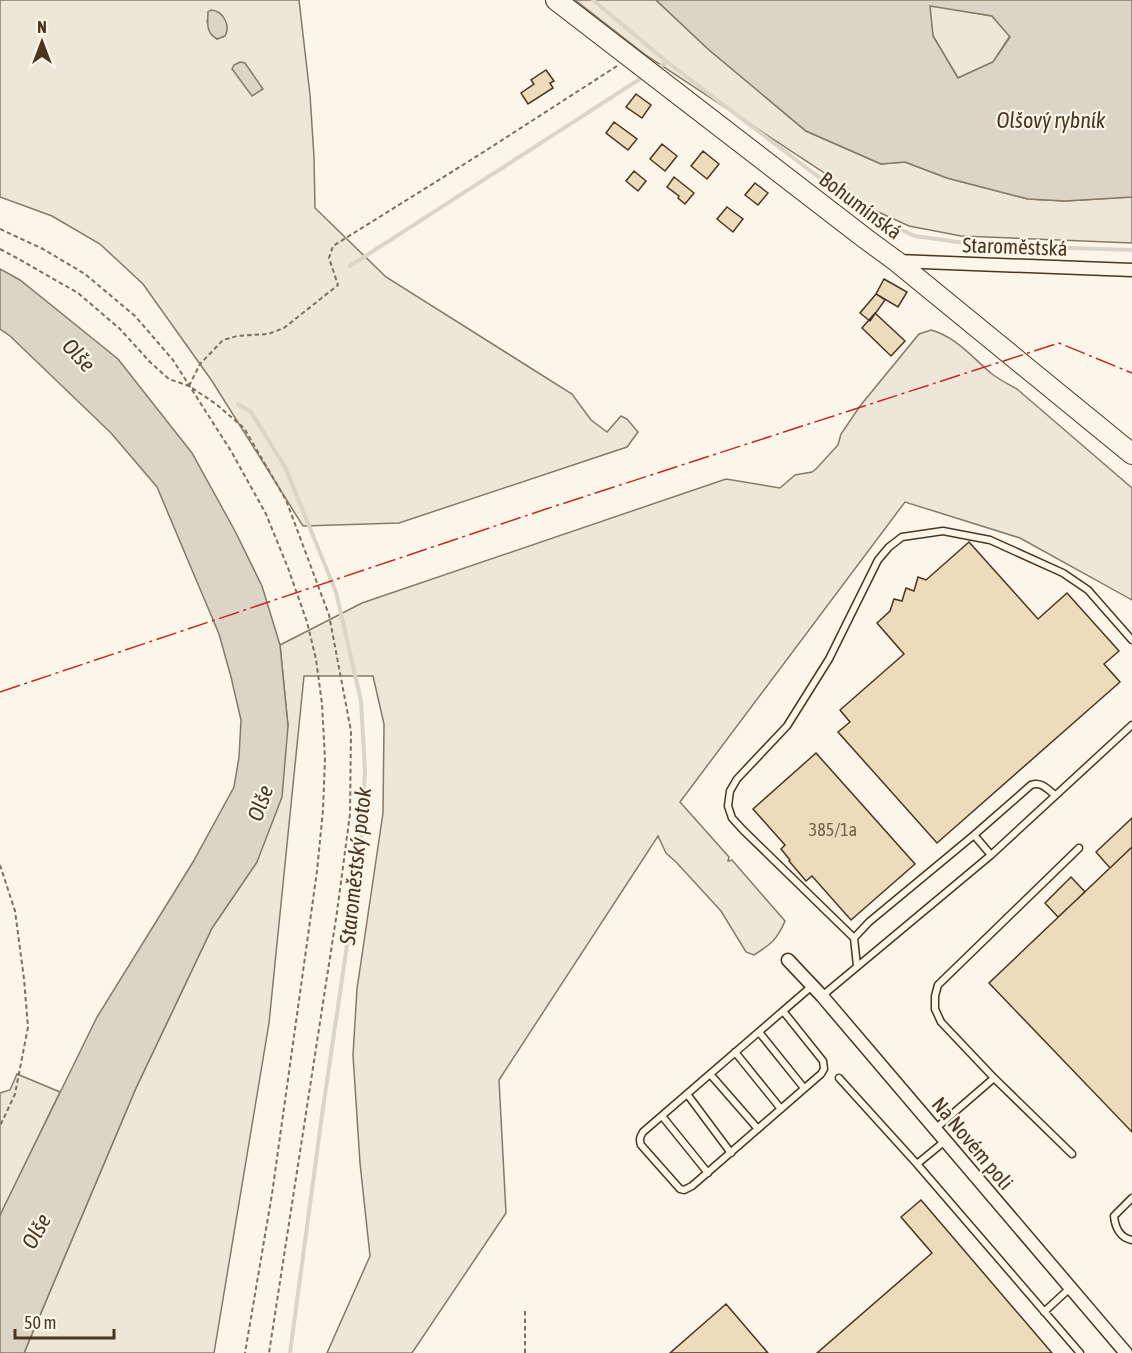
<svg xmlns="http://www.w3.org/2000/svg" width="1132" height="1353" font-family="'Asap Condensed',sans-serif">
<rect width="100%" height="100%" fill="#fbf6e9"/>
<path fill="#ede6d9" stroke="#887966" stroke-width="1.5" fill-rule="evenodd" d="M0,0H299L310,95L314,157L315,208L386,277L572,394L591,420L607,432L621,416L627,419L638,432L627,447L399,523L303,526L212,381L143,284L100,244L52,216L0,197ZM209,12L219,13C226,20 229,27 225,36L217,39L207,22Z
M575,0H656L708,49L806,131L881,164L905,162L947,178L1028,199L1065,201L1132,197V243L961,236L909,226L874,210L820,170L647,56Z
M929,5L992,16L1010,36L993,62L958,78L933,36Z
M931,330C955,336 974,359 992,374C1000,380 1008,384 1017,389L1132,488V600L1020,538L905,502L680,802L729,857L728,861L732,860L785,921C777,940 771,944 754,955L746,952L721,911L677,863L666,853L658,836L499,1080L506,1213L412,1353H327L370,1256L360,1163L353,1055L357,989L383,813L384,724L373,676H304L269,1023L214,1353H24L136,1088L212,928L257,862L288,726L280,645L362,603L726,479L780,488L795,475L812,472L816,469L838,445L841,434L860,406L919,334Z
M17,1074L60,1092L0,1216V1093L10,1090Z"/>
<path fill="#dcd4c6" stroke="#887966" stroke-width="1.5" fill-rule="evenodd" d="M656,0H1132V197L1065,201L1028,199L947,178L905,162L881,164L806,131L708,49ZM930,6L992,16L1010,37L993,62L958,78L933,36Z
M211,10C223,11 231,25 225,36L217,39C205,32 208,23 208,12Z
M240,62L245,63L263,89L252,96L232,69L234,65Z
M0,269L20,280L118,359L192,453L235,531L262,586L280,645L288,726L282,797L257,862L212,928L136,1088L24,1353H0V1216L2,1211L97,1017L193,862L234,787L239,757L241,720L231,677L219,634L157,487L111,433L10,336L0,329Z"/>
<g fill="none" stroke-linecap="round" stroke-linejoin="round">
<path stroke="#dcd4c6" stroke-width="4" d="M593,0L667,62L870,216L915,236L980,245L1132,250
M655,69L667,62
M350,266L643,77
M238,404L251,412L285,467L336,592L361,701L365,771L360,857L322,1115L290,1353"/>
</g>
<path fill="#ecdcbc" stroke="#4a3520" stroke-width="1.5" d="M546,70L554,81L550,83L553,88L528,104L521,93L534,84L531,80Z
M636,94L651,105L642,118L626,107Z
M614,122L637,139L628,150L606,133Z
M662,144L677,156L665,171L650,159Z
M703,151L719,164L707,179L691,166Z
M634,171L646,181L638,191L626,181Z
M674,177L694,193L685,204L678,198L679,196L667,187Z
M755,183L768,193L758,205L745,195Z
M727,207L743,219L733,232L717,219Z
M884,279L907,292L898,307L876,294Z
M876,294L885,300L870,321L860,313Z
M875,313L905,341L891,356L862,328Z
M969,542L1038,619L1067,593L1119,651L1104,664L1120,682L937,843L838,732L850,722L840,710L904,654L877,623L890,611L894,599L902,601L906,588L914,591L918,577L926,580Z
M816,753L915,864L851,920L812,876L806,881L789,861L790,860L781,849L785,845L753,809Z
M1132,818V847L1110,868L1096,852Z
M1132,847V1132L989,983Z
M1071,877L1085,892L1058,917L1045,903Z
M921,1200L1052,1353H817L932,1253L901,1217Z
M726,1304L768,1353H670Z"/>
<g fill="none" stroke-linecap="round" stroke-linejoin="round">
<g stroke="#4a3520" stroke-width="9">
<path id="lane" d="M974,835L991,855
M854,938L869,922L974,835L1031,785C1041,781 1047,789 1055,795
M857,966L854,938L743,830L732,818L728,806L730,791L737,779L787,726L829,659L878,560L889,547L902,537L943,531L990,540L1063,573L1088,590L1132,640
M822,996L991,855L1132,725
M783,1011L823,1061L824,1069L821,1074L692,1186L684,1190L680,1189L641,1145C639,1139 640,1137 643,1132Z
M783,1011L812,986
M759,1032L804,1088
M735,1052L781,1109
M710,1074L758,1129
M839,1078L917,1164L1080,1353
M687,1094L731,1153
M662,1116L708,1173
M935,1129L994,1078
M1072,1154L994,1078L941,1022L935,1009V996L938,985L1079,848
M917,1164L945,1141
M1132,1198L1114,1216C1115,1227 1120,1238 1132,1240
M1044,1312L1070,1288"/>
</g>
<g stroke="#4a3520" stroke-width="15">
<path id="street" d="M897,261L1132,270
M788,960L822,996L1126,1353"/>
</g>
<g stroke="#4a3520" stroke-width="22">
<path id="primary" d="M556,0L866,239L896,261L1132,454"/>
</g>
<path stroke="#7f6f5c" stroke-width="2" stroke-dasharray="4.5 3" stroke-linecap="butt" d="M0,229L43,249L85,274L135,316L173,360L231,451L266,514L288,568L307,622L316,659L322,704L325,759L323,810L317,871L272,1194L245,1353
M0,249L17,258L78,293L120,329L150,362L169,379L189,386L216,404L244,428L286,500L329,615L351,731L350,814L337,912L269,1353
M189,386L200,364L223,340L237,336L268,334L284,328L338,285L329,258L333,246L482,153L617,66
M0,865L15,911L24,979L28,1027L15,1094L0,1126
M525,1311V1353"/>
<use href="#lane" stroke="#fbf6e9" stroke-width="6"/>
<use href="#street" stroke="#fbf6e9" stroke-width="12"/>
<use href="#primary" stroke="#fbf6e9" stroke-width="20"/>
<path stroke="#c62828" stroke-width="1.5" stroke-dasharray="21 4.5 3 4.5" stroke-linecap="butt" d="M0,692L546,509L1059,343L1132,373"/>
</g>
<g text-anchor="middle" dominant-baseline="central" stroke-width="4.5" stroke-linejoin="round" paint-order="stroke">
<g font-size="18" fill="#725f47">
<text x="833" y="829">385/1a</text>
</g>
<g font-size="21" fill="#4a3520" stroke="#fbf6e9">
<text transform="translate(861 205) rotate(37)">Bohumínská</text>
<text transform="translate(1015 246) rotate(2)">Staroměstská</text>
<text transform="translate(973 1143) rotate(50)">Na Novém poli</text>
</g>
<g font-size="22" font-style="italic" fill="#4a3520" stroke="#fbf6e9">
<text x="1051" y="120">Olšový rybník</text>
<text transform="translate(79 355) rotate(47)">Olše</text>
<text transform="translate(260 803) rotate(-70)">Olše</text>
<text transform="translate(355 866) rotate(-84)">Staroměstský potok</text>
<text transform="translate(36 1231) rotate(-61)">Olše</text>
</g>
</g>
<g transform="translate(42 42)" stroke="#fbf6e9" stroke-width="4.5" paint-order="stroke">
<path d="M0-4.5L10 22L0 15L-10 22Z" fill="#4a3520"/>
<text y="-9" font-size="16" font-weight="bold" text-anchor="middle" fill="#4a3520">N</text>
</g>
<path d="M15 1329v9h99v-9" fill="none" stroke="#4a3520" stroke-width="3"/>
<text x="24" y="1329" font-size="18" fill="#4a3520" stroke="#fbf6e9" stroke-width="4.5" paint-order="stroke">50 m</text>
</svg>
